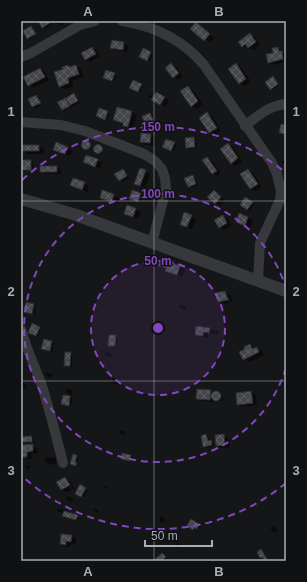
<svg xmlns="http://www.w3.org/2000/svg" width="307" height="582" font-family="Arial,sans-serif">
<defs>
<pattern id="building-cross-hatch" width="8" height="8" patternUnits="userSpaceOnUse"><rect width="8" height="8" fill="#44464a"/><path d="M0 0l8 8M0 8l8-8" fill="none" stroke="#5c5e62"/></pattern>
</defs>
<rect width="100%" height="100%" fill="#151617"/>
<path fill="#0007" d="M39,21H49L52,25L45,29Z
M54,21H62L64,24L61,26Z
M201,26L214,38L210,43L192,29Z
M31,27L37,35L30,39L28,38Z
M250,34L255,37L260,45L254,50L242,46Z
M124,43L129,46L127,52L116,50L111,47Z
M92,48L97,50L100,57L90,62L85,59Z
M278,48L286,54V62L273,65L269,62Z
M143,50L153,55L150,61L140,56Z
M171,64L176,67L183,76L178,80L174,77Z
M236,65L241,67L251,82L244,86L239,83Z
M68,66L71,68L76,66L81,68L83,77L72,81L74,86L65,89L60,86Z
M40,69L45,72L49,80L34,88L29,85Z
M107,71L117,75L114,82L106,79Z
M273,78L279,85L273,90L271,89Z
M141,84L143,86L140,92L130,87Z
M188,87L193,90L203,104L197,109L192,106Z
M157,93L169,100L165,107L148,96L149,94L154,98Z
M74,94L80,102L64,111L62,109L59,103Z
M36,96L38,97L42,104L35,108L33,107L29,100Z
M118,108L132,112L137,115L133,130L114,120Z
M100,109L110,113L107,120L99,117Z
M207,113L212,116L221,131L215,135L210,132Z
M150,114L153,115L155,123L148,126L146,124Z
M151,135L156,138L155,146L146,145L141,142Z
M194,138L196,140L197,148L189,149L187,147Z
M167,140L177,144L174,151L166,148Z
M83 146a4 4 0 1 1 8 0a4 4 0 1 1-8 0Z
M57,144L73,151L70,156L59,152Z
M228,145L233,147L242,161L236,166L231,163Z
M95 150a4 4 0 1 1 8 0a4 4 0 1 1-8 0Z
M23,146H39L44,149V154H28L23,151Z
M207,158L212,161L221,173L217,176L212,173Z
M284,158L286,159V165L282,163Z
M97,160L102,163L100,169L89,164Z
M31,161L33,162V170L23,169Z
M56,167L61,170V174H46L41,171Z
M123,170L129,178L122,182L116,174Z
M248,170L253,173L262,187L256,191L251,189L241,174Z
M145,171L150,174L145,188L135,183Z
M193,176L195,177L198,185L191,187L188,186Z
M84,183L89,186L87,192L76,187Z
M103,191L119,198L117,204L101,197Z
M214,192L225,200L220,206L215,203Z
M140,194L142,195L140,202L132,200Z
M246,198L254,204L250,211L241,205Z
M128,206L141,212L138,219L125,213Z
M240,214L253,220L250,228L242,224Z
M191,216L196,219L192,229L181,224Z
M223,216L228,219L232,226L224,230L220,227Z
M161,260L185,269L182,277L166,271L167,269L160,265Z
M225,292L230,295L233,302H231L227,294H225L229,303L224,304L219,301Z
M180,304L187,307L185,310L179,307Z
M34,305L36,306L34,314L27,312Z
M39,327L41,329L38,336L31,333Z
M209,329L219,331L218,334H208V338L201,337L196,335Z
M115,336L117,337V347H111L109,345Z
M52,342L54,344L52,352L45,350Z
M250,345L255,349L257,348L262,351L264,355L249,362L244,359L246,349Z
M105,352L112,354V357L105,356Z
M70,353L72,354V367L65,365Z
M47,372L53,375L51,378L46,375Z
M113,378L118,380V384L112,383Z
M21,380L27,387L23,390L21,389Z
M67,388L73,390L72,395L66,393Z
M211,391L222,396L223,398L221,401L215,400V402L202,401L197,399Z
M251,392L256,395L257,405L243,407L238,404Z
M64,396L72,398L71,406L62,404Z
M119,430L125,431L124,435L119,433Z
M206,435L208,437L209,442L213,443L214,446L206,448L204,446Z
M223,435L228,438L230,447L222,448L217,445Z
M32,437L34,438V442L24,443L22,442Z
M32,445L37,448L38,453L31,454L32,459H28L23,456Z
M123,454L133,457L132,461L122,459Z
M45,457L56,458V465L45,463Z
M78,457L79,458L77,464L79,465L78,467L75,466Z
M26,465L29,466L30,469H28L26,468L25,467Z
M65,478L70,481L74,488L73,489L68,481H66L71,490L67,492L62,490L58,483Z
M80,486L88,490L84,497L76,493Z
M103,486L108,487V489L103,487Z
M68,496L73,499L72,502L66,499Z
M59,508L64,511V512L79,517L78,521L63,516L64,514L57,511Z
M94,508L99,511L98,513L93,510Z
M160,516L165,518L164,523L159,521Z
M191,521L201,526L199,529L197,528L196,530L188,526Z
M274,526L278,531L274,533L270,528Z
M72,536L76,539V544H71L70,547H66L61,544Z
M176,542L182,545L180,548L175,545Z
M261,550L264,552L268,560L267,561L261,558L258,552Z
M163,554L167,558L165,561H155Z"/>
<path fill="url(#building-cross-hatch)" stroke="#2f3033" d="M38,21H49L50,23L42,28Z
M196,22L210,34L204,41L190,29Z
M31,26L36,34L27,39L23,31Z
M250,33L256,42L248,48L245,44L242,47L238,42Z
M112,40L124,42L123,50L110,48Z
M92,47L96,54L85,60L81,53Z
M278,47L279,51H282L283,59L268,63L266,54L273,53L272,48Z
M143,48L151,52L147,61L139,57Z
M171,63L179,73L173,78L165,68Z
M236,63L246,79L239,84L228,69Z
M68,65L69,67L76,65L79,74L68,78L69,83L59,87L54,72L63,69L62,67Z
M40,68L45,77L28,86L23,77Z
M106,70L115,73L112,81L103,78Z
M273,76L278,84L270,90L265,82Z
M133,80L142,84L138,92L129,88Z
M188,86L198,101L191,107L180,91Z
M156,92L165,97L160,105L151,100Z
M74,93L78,101L70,105L66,98Z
M36,95L41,103L32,107L28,99Z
M66,98L70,106L62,110L57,102Z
M117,107L132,111L128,127L123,126V123L113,120Z
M99,108L108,111L105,120L96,116Z
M207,112L217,128L209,133L199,118Z
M150,113L154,122L145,125L142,116Z
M281,124L286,125V134L279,133Z
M141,133L151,134L150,143L140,142Z
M194,137L195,147L186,148L185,138Z
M166,139L175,142L171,151L162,147Z
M81.5 145a4.5 4.5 0 1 1 9 0a4.5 4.5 0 1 1-9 0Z
M56,142L68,147L65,154L53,150Z
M228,143L238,158L231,164L220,149Z
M93.5 149a4.5 4.5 0 1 1 9 0a4.5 4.5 0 1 1-9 0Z
M22,145H39V151H22Z
M86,155L98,159L95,167L83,162Z
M207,157L217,171L212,174L202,160Z
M22,160H31V170H22Z
M40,166H57V172H40Z
M140,168L146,170L140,186L134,184Z
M123,169L127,176L119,181L114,174Z
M248,169L258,184L250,189L240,174Z
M193,175L196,184L188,187L184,178Z
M73,178L85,182L82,190L70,185Z
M102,190L114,194L112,202L100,198Z
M132,190L141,193L138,202L129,199Z
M214,190L221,197L215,204L207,197Z
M245,197L253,202L247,210L240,205Z
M127,205L136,208L133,217L124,214Z
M184,212L192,215L187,227L180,225Z
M239,213L248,217L245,226L236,222Z
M223,215L227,223L219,228L214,220Z
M161,259L180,266L177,275L165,271L166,268L158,266Z
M225,291L228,300L218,302L215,293Z
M26,302L34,304L32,314L24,312Z
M32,323L40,327L36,336L28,333Z
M196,326L210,328L209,333L203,332V336L195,335Z
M109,335H116L115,346H108Z
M44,339L52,341L50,351L41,349Z
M250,344L252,349L257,347L259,352L243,360L239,352L245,349L244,347Z
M65,352H71L70,366H64Z
M197,389L211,390L210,400L196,399Z
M251,391L253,403L237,405L236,393Z
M211 396a5 5 0 1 1 10 0a5 5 0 1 1-10 0Z
M63,395L70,396L69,406L61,404Z
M206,434L208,441L211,440L212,445L203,447L201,436Z
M224,434L225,445L216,446L215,435Z
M32,436V442H21V437Z
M33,444V451L27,452V457H22L21,445Z
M122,453L131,455L130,461L121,459Z
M73,454L77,455L75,462L77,463L76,466L70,464Z
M65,477L70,485L61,490L56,482Z
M80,484L86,488L81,497L75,494Z
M64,511L78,515L76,520L62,516Z
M191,519L199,524L197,529L194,528L193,530L187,526Z
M61,534L72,535L71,542L66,541V545L60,544Z
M261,549L267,559L264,560L262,557L260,558L257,552Z
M162,553L166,557L162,561H153Z"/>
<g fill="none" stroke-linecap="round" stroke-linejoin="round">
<path stroke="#36383c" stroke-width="10" d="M122,21C154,26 183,40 204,65L272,163L277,174L281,191L280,200L260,243L258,281
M21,57L31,53L80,25L95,21
M21,122L61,125L85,131L144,154L155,161L162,169L165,178L166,189L152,243
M245,126C257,116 270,105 286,104
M21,329C26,348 34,365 41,383C50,410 56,436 63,463"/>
<path stroke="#36383c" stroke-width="12" d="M21,199L73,214L286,291"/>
</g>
<path fill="none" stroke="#a7aeb8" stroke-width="1" stroke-opacity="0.55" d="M154,21V561M21,201H286M21,381H286"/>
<circle cx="158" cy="328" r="67" fill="#8446be" fill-opacity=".12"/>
<g fill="none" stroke="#8446be" stroke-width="2" stroke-dasharray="7 5">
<circle cx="158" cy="328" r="67"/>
<path d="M286 368A134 134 0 1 1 286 288"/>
<path d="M286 483A201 201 0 0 1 22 476M22 180A201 201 0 0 1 286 173"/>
</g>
<circle cx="158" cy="328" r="6" fill="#8446be" stroke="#101112" stroke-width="2"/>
<g font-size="12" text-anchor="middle" font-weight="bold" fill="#8446be" stroke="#101112" stroke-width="3" stroke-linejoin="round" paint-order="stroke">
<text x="158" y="131">150 m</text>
<text x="158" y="198">100 m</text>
<text x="158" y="265">50 m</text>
</g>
<rect width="307" height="582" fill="none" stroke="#101112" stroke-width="44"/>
<path d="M145 540v6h67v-6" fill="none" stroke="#a7aeb8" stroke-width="2"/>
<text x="151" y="540" font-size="12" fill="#a7aeb8" stroke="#101112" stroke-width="3" paint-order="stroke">50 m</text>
<rect x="22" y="22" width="263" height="538" fill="none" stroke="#a7aeb8" stroke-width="1.5"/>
<g font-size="13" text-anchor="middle" font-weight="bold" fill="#a7aeb8">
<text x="88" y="16">A</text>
<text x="219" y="16">B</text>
<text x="11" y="116">1</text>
<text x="296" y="116">1</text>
<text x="11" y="296">2</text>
<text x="296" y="296">2</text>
<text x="11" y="475">3</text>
<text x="296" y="475">3</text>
<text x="88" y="576">A</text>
<text x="219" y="576">B</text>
</g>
</svg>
